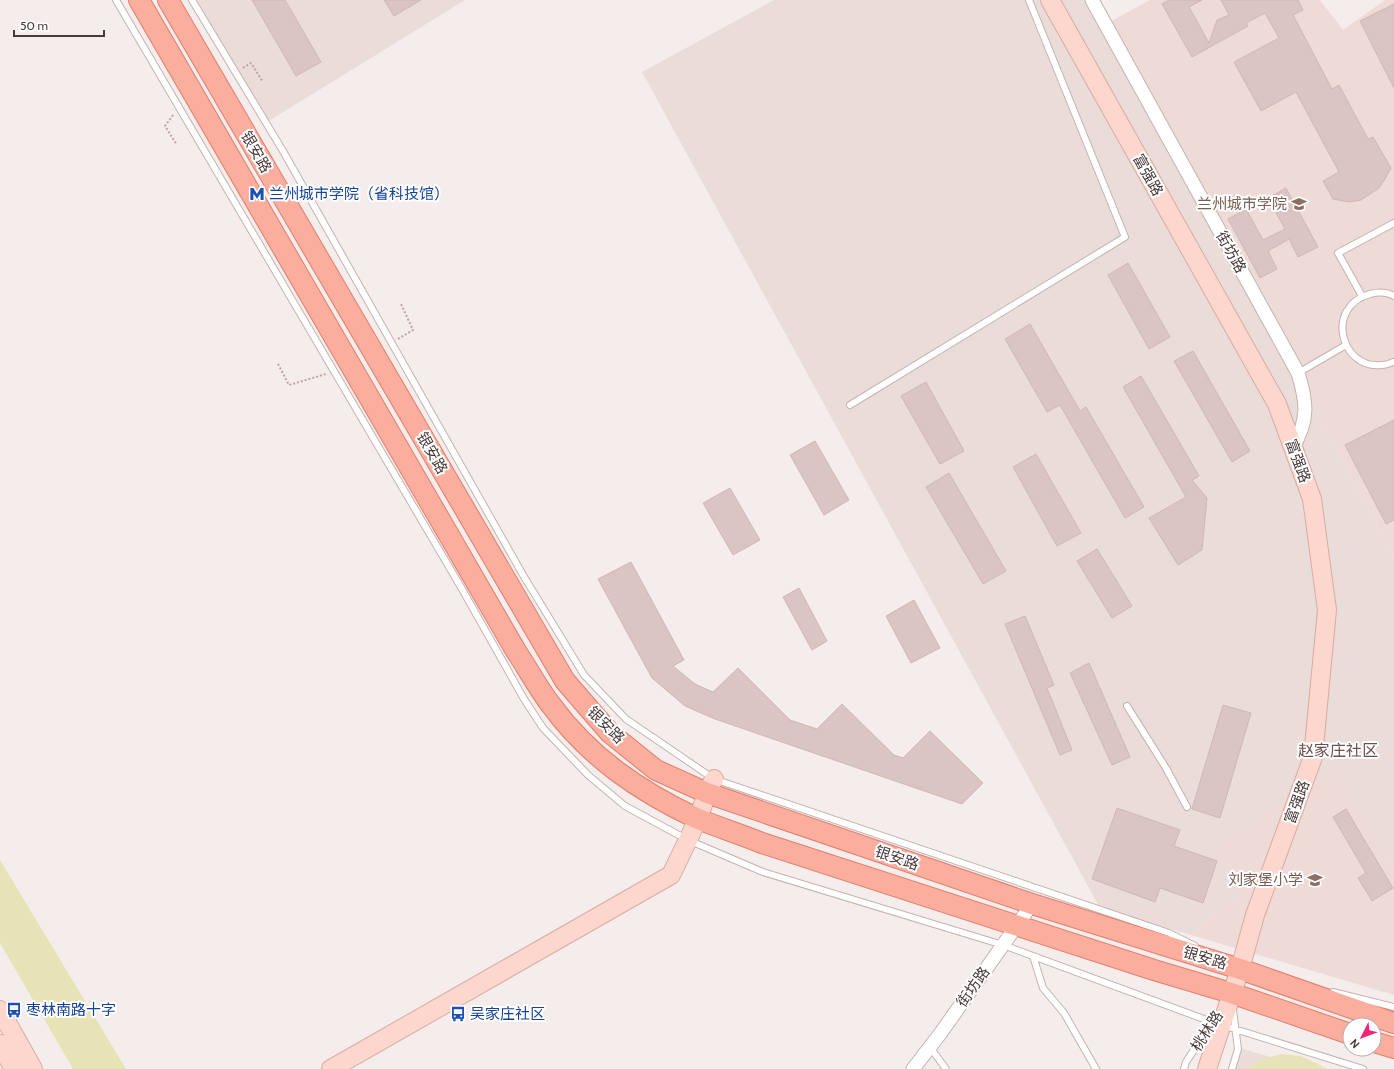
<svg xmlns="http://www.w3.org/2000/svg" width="1394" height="1069" font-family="Cabin,'Noto Sans SC',sans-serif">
<rect width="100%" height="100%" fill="#f5edeb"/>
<path fill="#e9dcd9" d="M197,0H465L267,122Z
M774,0H1092L1298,378L1394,558V867L1334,769L1242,893L1191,935L1100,908L642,72Z
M1240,1048L1311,1069H1235Z"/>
<path fill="#eedad6" d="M1150,0H1320L1343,30L1385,0H1394V558L1298,378L1106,24Z
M1334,768L1394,867V995L1191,935L1242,893L1217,844L1304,785Z"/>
<path fill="#e8e3b6" d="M0,860L126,1069H73L0,943Z
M1281,1054L1301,1056L1328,1069H1245L1260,1060Z"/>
<path fill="#dac5c4" stroke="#d1b6b4" d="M252,0H285L321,62L296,76Z
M384,0H421L394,16Z
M1169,0H1202L1189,7L1209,43L1217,20L1229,15L1221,0H1298L1303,10L1293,15L1332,89L1339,85L1368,139L1373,137L1391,168L1385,179L1379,188L1361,200L1349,202L1333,199L1323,181L1339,172L1296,92L1261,111L1234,62L1279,38L1265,13L1246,23L1248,26L1192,57L1162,4Z
M1394,4V88L1360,21Z
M1286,188L1318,247L1298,257L1289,239L1268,251L1277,269L1260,278L1228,219L1246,209L1263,240L1285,229L1268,198Z
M1128,263L1170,337L1149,349L1108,275Z
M1030,324L1080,411L1086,407L1144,507L1125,518L1060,405L1047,412L1005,339Z
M1193,351L1250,451L1232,462L1174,361Z
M1141,376L1199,476L1192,480L1207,498L1202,550L1178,565L1149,518L1186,497L1123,387Z
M926,382L964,451L940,464L901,396Z
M1394,420V520L1386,524L1345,445Z
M815,441L849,500L824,515L790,455Z
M1036,454L1081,533L1057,546L1013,467Z
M949,473L1006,571L983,584L926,487Z
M730,488L760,540L733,555L703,503Z
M1097,549L1132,606L1112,618L1077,561Z
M631,562L684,660L673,666L695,684L713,692L738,668L790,720L817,729L842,704L894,755L903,758L930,731L983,783L962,804L715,719L685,706L652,678L598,579Z
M799,588L827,641L812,650L783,597Z
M914,600L940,648L911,663L886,616Z
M1025,616L1054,685L1047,688L1072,750L1060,755L1005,624Z
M1089,663L1130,757L1112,765L1070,673Z
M1223,705L1251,713L1220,818L1192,809Z
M1117,808L1180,830L1174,846L1217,861L1203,903L1160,888L1155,902L1092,879Z
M1346,809L1393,888L1372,901L1358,878L1366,873L1333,817Z"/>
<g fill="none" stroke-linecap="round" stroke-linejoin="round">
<g stroke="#c4b3b1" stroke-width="8">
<path id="lane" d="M116,0L462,589L524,699L543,728L588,775L625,806L688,840L763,872L1003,945L1212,1022L1363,1069
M192,0L283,151L523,575L584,675L626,719L714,779L1169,933L1195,946
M1362,296L1338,253L1394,223
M1394,296C1387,292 1378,292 1370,294C1324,307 1341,370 1382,365C1386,365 1390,363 1394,362
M1298,373L1346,345
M850,405L1125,237L1029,0
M1127,706L1166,768L1187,807
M1033,956L1043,988L1064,1013L1096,1069
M1333,992L1394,1007
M930,1047L946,1069
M1184,1069L1186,1062L1214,1020
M1232,1069L1238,1049L1233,1010"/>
</g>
<g stroke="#c4b3b1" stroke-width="15">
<path id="street" d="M1092,0L1298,373C1307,402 1309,420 1293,447
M913,1069L940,1034L1032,904"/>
</g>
<g stroke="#d9aba1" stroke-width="20">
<path id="secondary" d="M1050,0L1277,404L1312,499L1327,610L1313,757L1255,915L1240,969L1207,1069
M0,1010L33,1069
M0,1044L14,1069
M331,1069L671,875L698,819L707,793L714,779"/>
</g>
<g stroke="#e17f6d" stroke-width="22">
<path id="primary" d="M139,0L516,651C528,669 538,688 551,705C589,757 639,791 696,818C717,827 740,834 762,843L1154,970L1231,993L1350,1034
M168,0L565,681L610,733L656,770L707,793L1032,904L1240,969L1394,1023
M1374,1042L1394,1048"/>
</g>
<path stroke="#c2a39f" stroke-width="2" stroke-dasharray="2 2" stroke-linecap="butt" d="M243,68L251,63L263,82
M173,115L165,126L177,145
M398,339L413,330L401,304
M278,364L289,385L326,374"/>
<use href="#lane" stroke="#fff" stroke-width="6"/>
<use href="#street" stroke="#fff" stroke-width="13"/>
<use href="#secondary" stroke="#fdd7cd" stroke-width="18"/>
<use href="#primary" stroke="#fbad9e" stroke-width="20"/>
</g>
<defs>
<g id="metro-bare" transform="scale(1.2)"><path d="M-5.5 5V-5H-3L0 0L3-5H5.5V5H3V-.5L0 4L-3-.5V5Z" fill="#1a4fb4" stroke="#fff" stroke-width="2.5" paint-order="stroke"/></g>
<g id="school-bare" transform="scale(1.2)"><path d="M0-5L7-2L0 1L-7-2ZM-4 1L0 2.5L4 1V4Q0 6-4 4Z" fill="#8d6e63" stroke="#fff" stroke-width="2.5" paint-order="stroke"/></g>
<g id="bus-bare" transform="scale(1.2)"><path d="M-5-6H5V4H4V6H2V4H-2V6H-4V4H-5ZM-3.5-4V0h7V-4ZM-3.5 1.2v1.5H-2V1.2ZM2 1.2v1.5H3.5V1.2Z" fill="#1a4fb4" stroke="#fff" stroke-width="2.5" paint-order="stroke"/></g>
</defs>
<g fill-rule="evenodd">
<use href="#metro-bare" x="257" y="194"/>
<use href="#school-bare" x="1299" y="204"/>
<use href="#school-bare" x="1315" y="880"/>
<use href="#bus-bare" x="14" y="1010"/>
<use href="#bus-bare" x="458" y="1014"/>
</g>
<g text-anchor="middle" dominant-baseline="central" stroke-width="4" stroke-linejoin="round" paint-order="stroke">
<g font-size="15" fill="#493a39" stroke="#fff">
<text transform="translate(256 152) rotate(60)">银安路</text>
<text transform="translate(1148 175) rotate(61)">富强路</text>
<text transform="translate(1231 252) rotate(61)">街坊路</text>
<text transform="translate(432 453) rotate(60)">银安路</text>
<text transform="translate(1298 461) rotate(70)">富强路</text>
<text transform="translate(606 725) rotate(45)">银安路</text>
<text transform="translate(1297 802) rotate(-70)">富强路</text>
<text transform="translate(897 858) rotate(19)">银安路</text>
<text transform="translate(1205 958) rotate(17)">银安路</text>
<text transform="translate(973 987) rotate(-55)">街坊路</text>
<text transform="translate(1207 1031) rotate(-57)">桃林路</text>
</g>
<g font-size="15" fill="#164399" stroke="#fff" text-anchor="start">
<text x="269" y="194">兰州城市学院（省科技馆）</text>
<text x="26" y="1010">枣林南路十字</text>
<text x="470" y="1014">吴家庄社区</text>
</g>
<g font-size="15" fill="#785e54" stroke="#fff" text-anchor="end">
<text x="1287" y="204">兰州城市学院</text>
<text x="1303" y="880">刘家堡小学</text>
</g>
<g font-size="16" fill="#6c5250" stroke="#fff">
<text x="1338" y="750">赵家庄社区</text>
</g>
</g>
<g transform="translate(1362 1037) rotate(228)"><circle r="19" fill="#ffffff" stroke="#b6b0b0"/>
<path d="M0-3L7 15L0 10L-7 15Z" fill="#f42376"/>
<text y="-6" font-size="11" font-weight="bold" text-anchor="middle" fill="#493a39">N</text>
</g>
<path d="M14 30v6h90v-6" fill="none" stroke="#493a39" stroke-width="2"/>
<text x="20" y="30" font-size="12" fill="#493a39" stroke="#ffffff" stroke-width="3" paint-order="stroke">50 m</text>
</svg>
